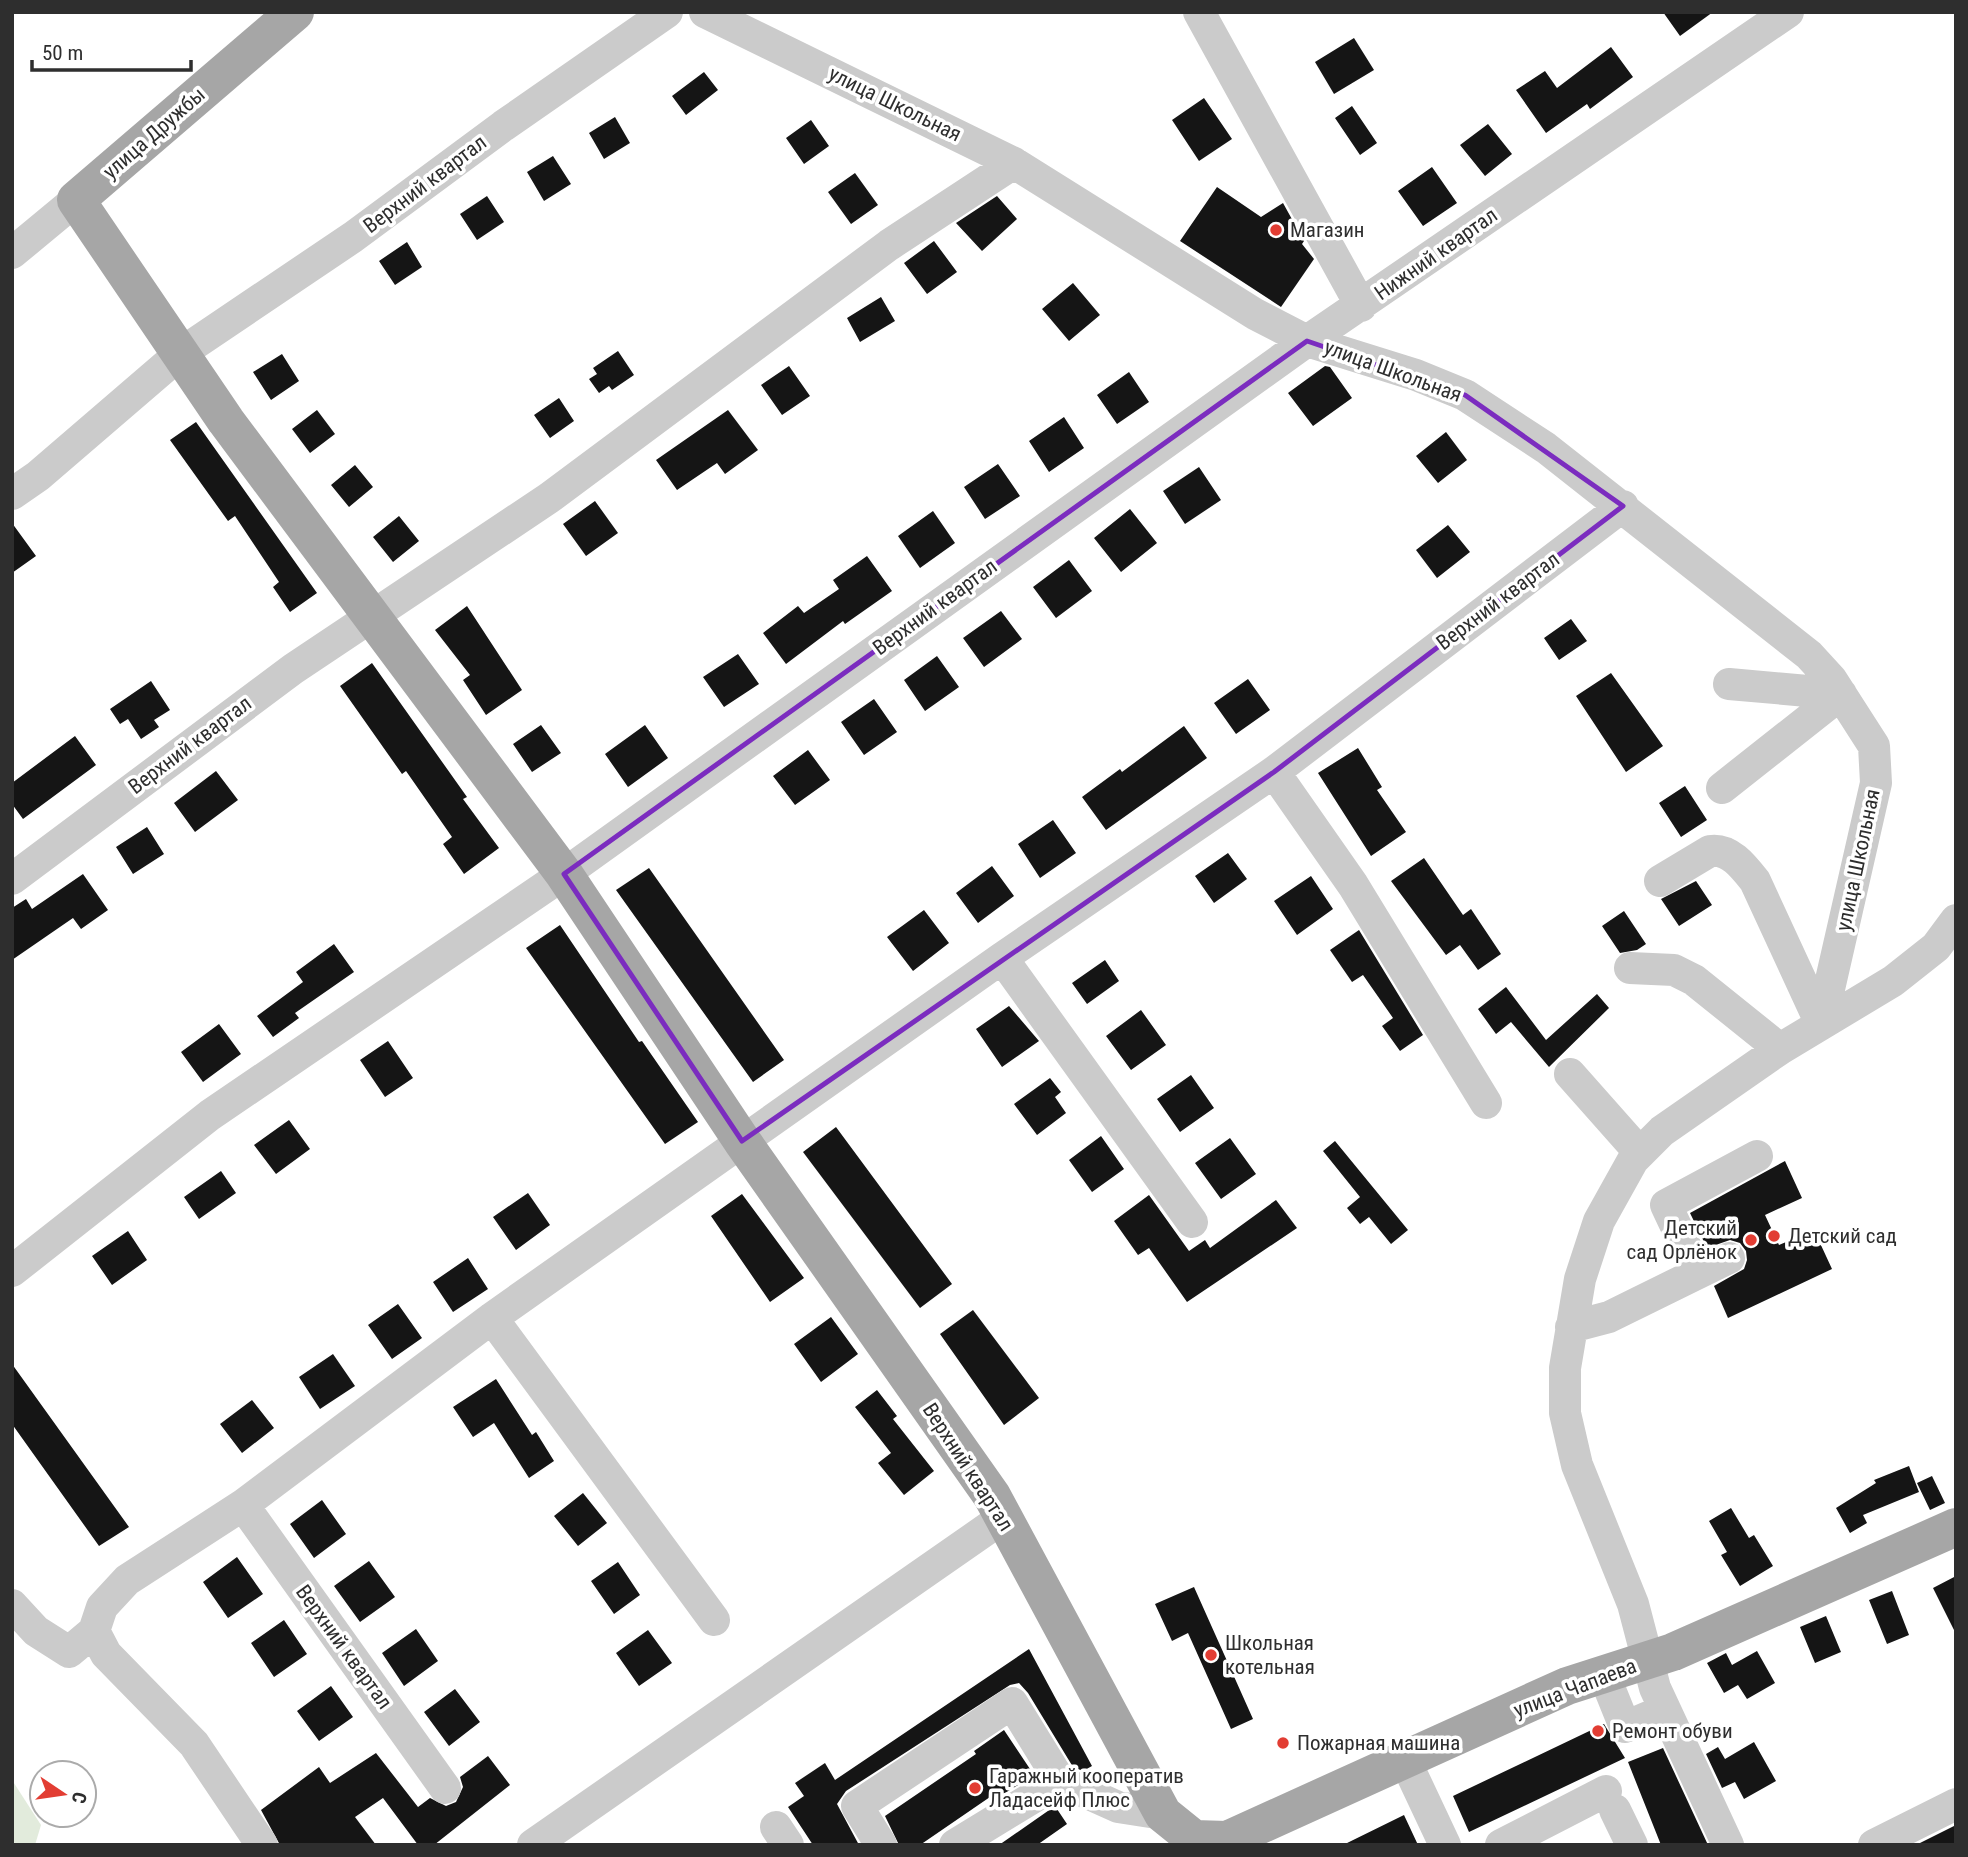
<svg xmlns="http://www.w3.org/2000/svg" width="1968" height="1857" font-family="'Roboto Condensed',sans-serif">
<rect width="100%" height="100%" fill="#fff"/>
<path fill="#e2ebdc" d="M12,1780L41,1825L35,1845H12Z"/>
<path fill="#151515" d="M1663,12H1713L1680,36Z
M1354,38L1374,70L1334,94L1315,62Z
M1611,47L1633,77L1590,109L1587,104L1546,133L1516,90L1545,71L1557,88Z
M704,72L718,90L686,115L672,96Z
M1204,98L1232,139L1199,161L1172,120Z
M1352,106L1377,143L1360,155L1335,118Z
M615,117L630,143L604,159L589,133Z
M811,120L829,146L804,164L786,138Z
M1488,124L1512,154L1485,176L1460,145Z
M553,156L571,184L544,201L527,172Z
M1432,167L1457,203L1423,226L1398,191Z
M855,173L878,205L851,224L828,192Z
M1217,187L1261,217L1283,203L1304,241L1302,244L1314,259L1281,307L1180,241Z
M487,196L504,222L477,240L460,214Z
M997,196L1017,219L982,251L956,223Z
M934,241L957,272L927,294L904,263Z
M407,242L422,267L395,285L379,261Z
M1073,283L1100,315L1069,341L1042,309Z
M881,297L895,321L860,342L847,318Z
M618,351L634,375L612,390L609,386L599,393L589,379L597,374L593,368Z
M282,354L299,381L271,400L253,372Z
M789,366L810,396L782,415L761,385Z
M1325,366L1330,367L1352,398L1313,426L1288,393Z
M1129,372L1149,402L1117,424L1097,395Z
M559,398L574,421L550,438L534,415Z
M317,410L335,434L310,453L292,429Z
M728,410L758,450L725,474L717,463L677,490L656,460Z
M1064,417L1084,448L1049,472L1029,441Z
M196,422L317,593L290,612L273,587L279,582L235,516L228,521L170,440Z
M1446,432L1467,460L1438,483L1416,456Z
M998,464L1020,496L985,519L964,487Z
M355,465L373,487L349,507L331,485Z
M1199,467L1221,500L1185,524L1163,491Z
M595,501L618,533L586,556L563,524Z
M1130,509L1157,543L1121,572L1094,538Z
M933,511L955,543L920,568L898,536Z
M399,516L419,541L393,562L373,537Z
M12,523L36,556L12,573Z
M1448,525L1470,552L1437,578L1416,550Z
M867,556L892,591L845,624L843,621L786,664L763,633L798,606L804,613L839,589L833,580Z
M1069,560L1092,591L1056,618L1033,587Z
M467,606L522,690L486,715L463,680L470,675L435,630Z
M1001,611L1022,639L984,667L963,638Z
M1571,619L1587,641L1559,660L1544,638Z
M738,654L759,684L724,707L703,677Z
M937,656L959,687L925,711L904,680Z
M372,663L467,797L463,799L499,848L464,874L443,844L452,837L406,771L402,774L340,686Z
M1611,673L1663,746L1626,772L1576,696Z
M1248,679L1270,710L1236,734L1214,703Z
M151,681L170,710L154,720L159,727L141,739L128,719L120,724L110,709Z
M874,699L897,732L864,755L841,722Z
M541,725L561,753L532,772L513,744Z
M645,725L668,758L628,787L605,754Z
M1184,726L1207,758L1106,830L1082,797L1120,769L1122,772Z
M75,736L96,765L23,819L12,804V783Z
M1358,748L1382,787L1377,790L1406,832L1371,856L1318,773Z
M808,750L830,780L795,805L773,776Z
M216,771L238,800L195,832L174,803Z
M1685,786L1707,820L1681,837L1659,803Z
M1053,820L1076,853L1040,878L1018,844Z
M147,827L164,854L133,874L116,847Z
M1228,853L1247,879L1214,903L1195,876Z
M1424,858L1463,915L1471,909L1501,954L1478,970L1460,945L1446,955L1391,881Z
M992,866L1014,896L978,923L956,893Z
M649,868L784,1060L753,1082L616,890Z
M83,874L108,910L81,929L73,918L12,960V908L26,899L32,909Z
M1311,876L1333,909L1297,935L1274,901Z
M1696,881L1712,905L1679,926L1661,899Z
M924,910L949,943L913,971L887,937Z
M1624,911L1646,944L1637,950L1620,953L1602,926Z
M560,925L639,1042L642,1041L698,1122L665,1144L526,948Z
M1359,930L1423,1035L1400,1051L1382,1026L1393,1018L1363,975L1352,982L1330,950Z
M334,944L354,972L295,1013L299,1018L273,1037L257,1016L303,982L296,972Z
M1105,960L1119,981L1087,1004L1072,983Z
M1506,987L1546,1040L1597,994L1609,1008L1549,1067L1511,1022L1496,1034L1478,1009Z
M1009,1006L1039,1041L1002,1067L976,1029Z
M1141,1010L1166,1045L1131,1070L1106,1036Z
M219,1024L241,1054L203,1082L181,1052Z
M388,1041L413,1078L385,1097L360,1060Z
M1191,1075L1214,1108L1180,1132L1157,1099Z
M1050,1078L1061,1092L1055,1097L1066,1113L1037,1135L1014,1104Z
M289,1120L310,1149L276,1174L254,1145Z
M836,1127L952,1284L920,1308L803,1152Z
M1101,1136L1124,1169L1092,1192L1069,1160Z
M1230,1138L1256,1174L1221,1199L1195,1163Z
M1335,1141L1408,1230L1391,1244L1369,1217L1360,1224L1347,1208L1360,1197L1323,1151Z
M1785,1161L1802,1198L1765,1215L1779,1245L1814,1230L1832,1269L1728,1318L1714,1286L1744,1269L1747,1260L1746,1251L1740,1243L1730,1240L1707,1248L1690,1213Z
M221,1171L236,1193L199,1219L184,1197Z
M528,1193L550,1225L516,1250L493,1217Z
M742,1194L804,1278L770,1302L711,1216Z
M1149,1195L1189,1251L1205,1240L1210,1248L1276,1200L1297,1228L1187,1302L1149,1248L1138,1255L1114,1221Z
M128,1231L147,1260L112,1285L92,1256Z
M468,1258L488,1289L453,1312L433,1282Z
M398,1304L422,1338L392,1359L368,1325Z
M973,1310L1039,1398L1004,1425L940,1334Z
M831,1317L858,1354L821,1382L794,1344Z
M333,1354L355,1386L320,1409L299,1377Z
M12,1364L129,1527L99,1546L12,1424Z
M496,1379L532,1435L536,1432L554,1461L529,1478L494,1423L473,1437L453,1407Z
M877,1390L897,1416L893,1419L934,1471L904,1495L878,1463L891,1453L855,1407Z
M252,1400L274,1428L242,1453L220,1424Z
M1909,1466L1919,1492L1863,1515L1867,1523L1850,1533L1836,1508L1876,1483L1874,1480Z
M1932,1476L1945,1503L1930,1510L1917,1483Z
M583,1493L607,1523L578,1546L554,1516Z
M322,1500L346,1534L314,1558L290,1524Z
M1731,1508L1749,1538L1754,1535L1773,1566L1740,1586L1721,1555L1727,1552L1709,1521Z
M237,1557L263,1594L228,1618L203,1582Z
M369,1561L395,1597L360,1622L334,1586Z
M618,1562L640,1595L614,1614L591,1581Z
M1956,1576V1634L1933,1588Z
M1194,1587L1253,1719L1231,1729L1188,1633L1172,1641L1155,1604Z
M1892,1591L1909,1635L1887,1644L1869,1600Z
M1826,1616L1841,1652L1815,1663L1800,1627Z
M284,1620L307,1654L274,1677L251,1643Z
M416,1629L438,1661L404,1686L382,1653Z
M648,1630L672,1663L639,1686L616,1653Z
M1029,1649L1092,1766L1083,1771L1073,1767L1028,1693L1019,1683L1010,1685L846,1791L837,1804L859,1845H813L788,1807L804,1796L795,1783L825,1763L835,1780Z
M1757,1651L1775,1683L1747,1699L1738,1685L1724,1693L1707,1663L1726,1653L1732,1665Z
M331,1686L353,1717L319,1741L297,1711Z
M455,1689L480,1722L449,1746L424,1712Z
M1604,1724L1625,1758L1469,1832L1453,1796Z
M1004,1730L1034,1775L992,1801L990,1797L920,1845H899L885,1816L976,1754L974,1751Z
M1754,1742L1776,1781L1744,1799L1735,1782L1722,1788L1706,1754L1718,1747L1725,1759Z
M1663,1748L1708,1845H1661L1628,1762Z
M376,1753L418,1807L430,1798L446,1806L456,1802L463,1787L460,1777L488,1756L510,1785L434,1845H418L383,1798L355,1817L376,1845H280L261,1810L319,1767L330,1783Z
M1055,1806L1067,1824L1037,1845H999Z
M1404,1815L1418,1845H1343Z
M1956,1825V1845H1916Z"/>
<g fill="none" stroke-linecap="round" stroke-linejoin="round">
<path stroke="#cbcbcb" stroke-width="32" d="M705,12L1014,163L1255,314L1307,341L1416,375L1465,395L1546,448L1809,655L1831,679L1874,746L1876,783L1821,1024
M1199,12L1361,306
M12,253L76,200
M12,494L38,476L181,353L353,237L503,126L667,12
M1729,684L1841,694
M1274,772L1353,885L1486,1103
M1722,788L1841,694
M12,879L293,669L549,498L889,245L1014,163
M1660,881L1710,851C1730,848 1744,867 1755,881L1821,1024
M1002,958L1192,1222
M1630,968L1674,970L1694,980L1780,1049
M1570,1074L1640,1153
M12,1271L210,1115L564,874L1307,341L1788,12
M1698,1273L1666,1205L1757,1156
M492,1318L714,1620
M1571,1327L1609,1317L1729,1258
M243,1505L445,1788
M12,1605L36,1631L69,1652L94,1631L102,1607L127,1580L243,1505L492,1318L1002,958L1274,772L1623,506
M94,1631L106,1654L194,1744L262,1845
M1604,1675L1625,1727L1665,1710
M1405,1760L1445,1845
M1615,1810L1632,1845
M776,1827L788,1845
M533,1845L1004,1517
M881,1845L857,1806L1012,1703L1060,1781L1118,1807L1163,1814
M955,1845L1060,1781
M1501,1845L1606,1791
M1728,1845L1655,1688L1633,1604L1577,1465L1565,1413V1368L1580,1279L1599,1221L1633,1160L1662,1131L1780,1049L1893,981L1936,947L1956,920
M1874,1845L1956,1804"/>
<path stroke="#a6a6a6" stroke-width="38" d="M295,12L76,200L226,421L564,874L742,1141L992,1496L1163,1814L1194,1839L1227,1840L1567,1686L1673,1652L1956,1527"/>
</g>
<path fill="none" stroke="#7b2cbf" stroke-width="5" stroke-linejoin="round" d="M1307,341L1465,395L1623,506L1274,772L742,1141L564,874Z"/>
<g fill="#e23d33" stroke="#fff" stroke-width="2.5">
<circle cx="1276" cy="230" r="7"/>
<circle cx="1774" cy="1236" r="7"/>
<circle cx="1751" cy="1240" r="7"/>
<circle cx="1211" cy="1655" r="7"/>
<circle cx="1598" cy="1731" r="7"/>
<circle cx="1283" cy="1743" r="7"/>
<circle cx="975" cy="1788" r="7"/>
</g>
<g text-anchor="middle" dominant-baseline="central" stroke-width="7" stroke-linejoin="round" paint-order="stroke">
<g font-size="21" fill="#2e2e2e" stroke="#fff">
<text transform="translate(895 104) rotate(26)">улица Школьная</text>
<text transform="translate(154 133) rotate(-41)">улица Дружбы</text>
<text transform="translate(425 184) rotate(-37)">Верхний квартал</text>
<text transform="translate(1436 254) rotate(-35)">Нижний квартал</text>
<text transform="translate(1393 371) rotate(20)">улица Школьная</text>
<text transform="translate(1498 601) rotate(-37)">Верхний квартал</text>
<text transform="translate(935 607) rotate(-36)">Верхний квартал</text>
<text transform="translate(190 745) rotate(-37)">Верхний квартал</text>
<text transform="translate(1858 860) rotate(-78)">улица Школьная</text>
<text transform="translate(968 1467) rotate(57)">Верхний квартал</text>
<text transform="translate(344 1647) rotate(54)">Верхний квартал</text>
<text transform="translate(1575 1688) rotate(-21)">улица Чапаева</text>
</g>
<g font-size="21" fill="#2e2e2e" stroke="#fff" text-anchor="start">
<text x="1290" y="230">Магазин</text>
<text x="1737" y="1228" text-anchor="end">Детский<tspan x="1737" dy="24">сад Орлёнок</tspan></text>
<text x="1788" y="1236">Детский сад</text>
<text x="1225" y="1643">Школьная<tspan x="1225" dy="24">котельная</tspan></text>
<text x="1612" y="1731">Ремонт обуви</text>
<text x="1297" y="1743">Пожарная машина</text>
<text x="989" y="1776">Гаражный кооператив<tspan x="989" dy="24">Ладасейф Плюс</tspan></text>
</g>
</g>
<rect width="1968" height="1857" fill="none" stroke="#2e2e2e" stroke-width="28"/>
<g transform="translate(63 1794) rotate(103)"><circle r="33" fill="#ffffff" stroke="#ababab" stroke-width="2"/>
<path d="M0-5L12 26L0 18L-12 26Z" fill="#e23d33"/>
<text y="-10" font-size="19" font-weight="bold" text-anchor="middle" fill="#2e2e2e">С</text>
</g>
<path d="M32 60v10h159v-10" fill="none" stroke="#2e2e2e" stroke-width="3.5"/>
<text x="42" y="60" font-size="21" fill="#2e2e2e" stroke="#ffffff" stroke-width="5" paint-order="stroke">50 m</text>
</svg>
